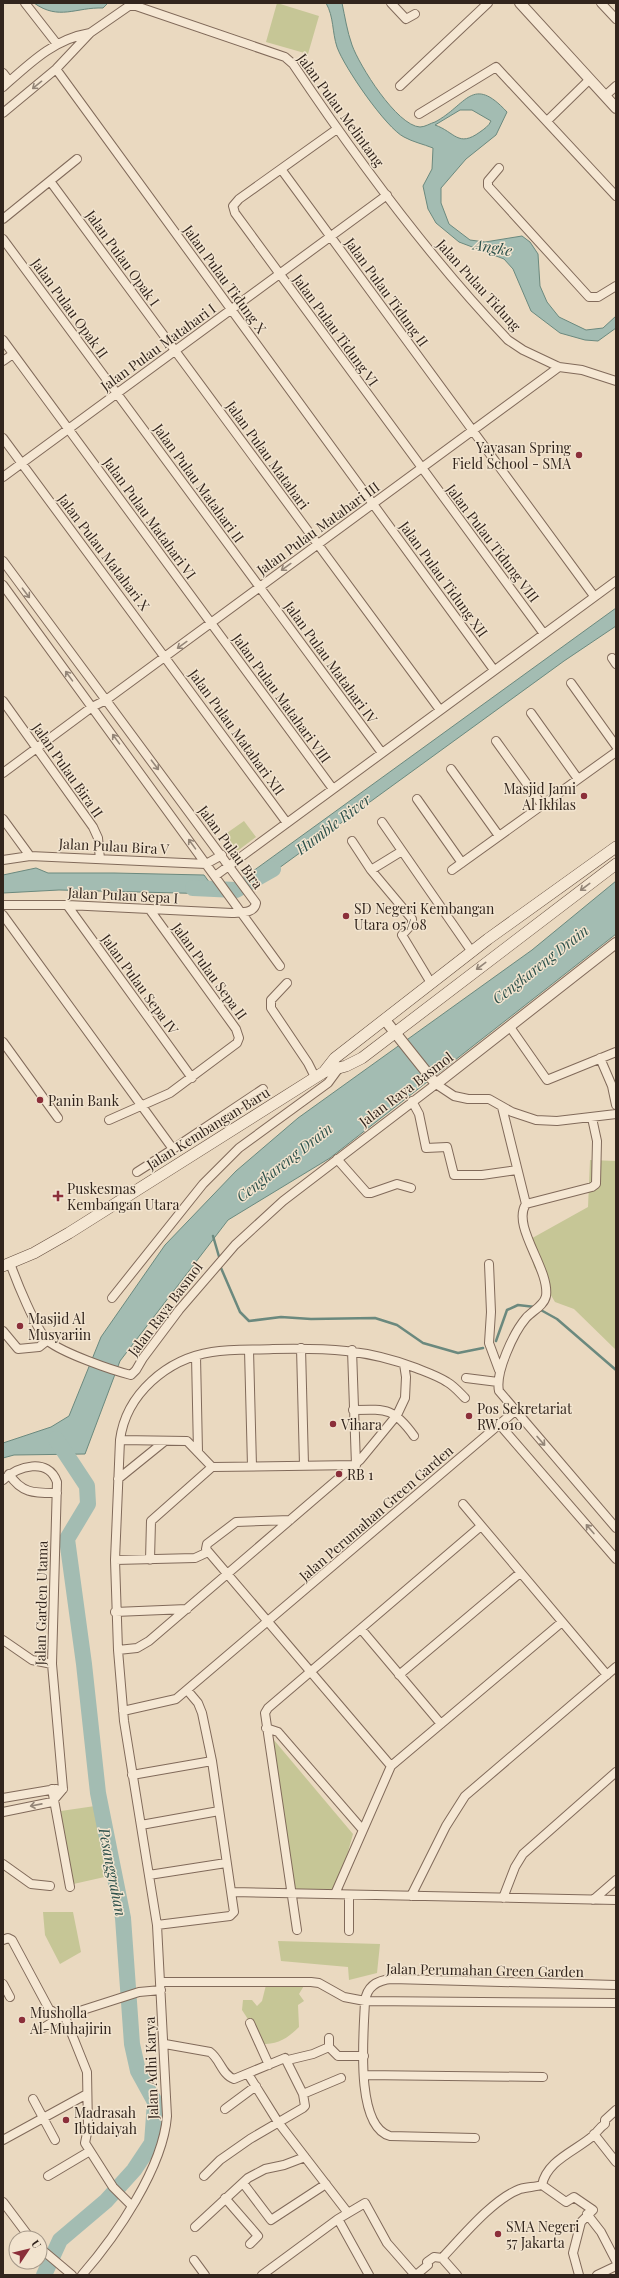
<svg xmlns="http://www.w3.org/2000/svg" width="619" height="2278" font-family="'Playfair Display',serif">
<rect width="100%" height="100%" fill="#ead9c0"/>
<path fill="#c6c696" d="M277,3L319,16L308,54L266,42Z
M244,821L256,837L236,852L224,835Z
M590,1160L616,1161V1350L574,1309L555,1302L534,1267L527,1241L588,1207Z
M268,1733L353,1834L337,1891L296,1892Z
M95,1806L109,1876L69,1885L61,1811Z
M43,1912H73L81,1952L60,1964L45,1935Z
M278,1941L380,1944L377,1973L349,1980L348,1967L281,1961Z
M305,1984L299,1994L304,2001L298,2005L299,2027C285,2041 275,2045 256,2044L253,2027L242,2010L243,2000H252L257,2006L262,2001L266,1985Z"/>
<path fill="#a3bcb2" stroke="#6b897e" fill-rule="evenodd" d="M34,3H108L103,8C76,7 59,21 34,3Z
M326,3H342C345,17 347,31 352,45C359,65 397,126 420,127C425,127 431,123 435,122C467,105 472,74 507,112L496,135L466,159L441,188V203L449,224L470,240L485,242L522,236L530,242L538,254L540,286L547,302L559,317L586,330L603,328L616,316V328L598,341L585,340L560,333L531,311L513,269L504,259L459,242L436,223L428,209L423,186L432,169L433,148C423,144 413,142 404,137C386,128 344,67 337,47C332,32 334,17 326,3ZM460,110H472L491,121C489,126 484,129 480,132C458,148 455,132 435,125Z
M616,608V626L564,661L257,884L249,874Z
M36,868L48,873H114L204,875L218,894L59,890L3,893V875Z
M616,881V934L330,1158L228,1220L120,1361L85,1454L14,1455L3,1458V1443L51,1427L69,1416L101,1337L165,1245L236,1171L298,1118L532,950Z"/>
<g fill="none" stroke-linecap="round" stroke-linejoin="round">
<path stroke="#6b897e" stroke-width="2.5" d="M213,1236L220,1260
M219,1266L221,1268L240,1312L249,1321L281,1317L311,1319L375,1318L397,1325L423,1343L458,1353L483,1348
M539,1309L557,1319L616,1370
M496,1341L507,1310L518,1305L535,1307"/>
<path stroke="#a3bcb2" stroke-width="16" d="M193,888L236,890L273,869
M44,2275L60,2240L106,2201L134,2170L152,2143L155,2102L138,2071L132,2044L123,1918L98,1793L84,1664L67,1539L88,1504L87,1486L56,1439"/>
<g stroke="#816a5a" stroke-width="10">
<path id="minor" d="M25,3L57,44
M391,3L406,19L415,14
M601,3L616,19
M56,69L494,670
M3,73L9,81
M400,86L488,3
M3,87C30,63 54,39 90,33
M605,96L616,86
M3,113L56,69L90,33L129,6H136L285,57L293,64C358,161 428,256 508,340L523,350L559,367L582,370L616,381
M419,114L496,67L616,196
M547,121L590,79
M337,129L239,199L233,206L235,213L544,634
M499,168L488,181V186L589,297H598L616,286
M281,169L594,596
M50,181L440,710
M3,219L77,159
M3,239L382,753
M3,340L333,789
M3,361L13,354
M3,438L287,823
M3,477L387,195
M3,561L256,903C254,914 241,912 232,913L67,905H3
M3,585L280,966
M612,658L616,664
M571,683L616,746
M3,701L93,827L98,838L100,859
M531,713L578,779
M496,741L542,805
M451,769L499,836
M3,773L92,707L106,700L559,367
M417,799L462,863
M3,819L30,856
M382,822L472,952
M352,841L371,870L412,919V924L402,935L431,983
M3,860L30,856L206,864L222,855
M371,870L402,851
M452,870L616,752
M215,876L616,581
M67,905L192,1078
M3,915L173,1149L263,1089
M287,983L271,1000V1008L308,1063L315,1077
M510,1027L547,1080L616,1052
M3,1042L58,1118
M600,1058L612,1086L616,1105
M412,1101L419,1114L426,1148L447,1147L454,1175H482L517,1170
M502,1107L526,1204C511,1226 550,1269 546,1296C544,1306 532,1311 526,1318C514,1332 495,1372 499,1391L616,1528
M109,1120L170,1093L237,1043L239,1038L236,1029L150,910
M337,1159L367,1193H371L397,1184L411,1188
M137,1172L173,1149
M526,1204L592,1187L596,1184L597,1141L592,1118
M10,1263C16,1280 36,1330 48,1341C63,1353 111,1370 131,1375L136,1370L143,1358L179,1310L235,1245L283,1201L436,1084L454,1096L468,1099H489L512,1112L536,1120L557,1121L616,1114
M489,1264L491,1312L489,1343L499,1370
M112,1298L203,1184L239,1148L328,1083L339,1068
M3,1331L18,1349L39,1347L48,1340
M301,1348L304,1465
M249,1350L252,1466
M352,1350L356,1465
M196,1356L198,1452
M466,1378L498,1382
M353,1410C387,1409 394,1408 414,1436
M499,1424L616,1559
M120,1440L187,1441L212,1467
M9,1474C22,1494 35,1493 57,1493
M118,1479L165,1441
M3,1480C18,1466 48,1457 57,1482L52,1664L63,1789
M463,1504L607,1675
M290,1520L236,1522L207,1544L206,1549L391,1766
M115,1560L195,1558L208,1552
M150,1560L151,1521L212,1467L356,1465
M115,1612L187,1609
M361,1629L441,1724
M3,1640L32,1660L52,1664
M118,1650L137,1648L149,1641L360,1460L397,1415L405,1398L406,1377L404,1364
M399,1675L520,1573
M123,1711L176,1699L515,1411
M266,1728L278,1732L362,1829
M132,1775L212,1761
M52,1789L70,1887
M3,1798L56,1789
M3,1812L52,1802L63,1789
M141,1825L219,1811
M3,1864L31,1884L50,1886
M149,1875L226,1863
M232,1892L616,1900
M335,1894L391,1766L562,1622
M411,1896L446,1826L465,1796L616,1667
M503,1898L515,1867L523,1854L616,1772
M593,1900L616,1880
M157,1925L230,1916L234,1912L212,1761L202,1713L198,1703L187,1690
M297,1930L265,1713L268,1708L481,1526
M349,1931V1895
M3,1940L8,1938L12,1940L49,2009L61,2017L139,1992L161,1990
M161,1982H311L319,1983L344,1997L365,2001L616,2003
M3,1984L10,1997
M65,2017L87,2072L88,2128L85,2143L113,2187L131,2205
M250,2023L269,2065
M43,2028L61,2017
M329,2038V2047L338,2056H364
M165,2044L210,2052C220,2059 222,2075 234,2079L285,2058L303,2094
M288,2060L313,2054L329,2047
M248,2074L278,2122L348,2213
M364,2075L543,2077
M33,2099L55,2140
M225,2109L256,2086
M594,2134L616,2162
M475,2138L390,2136C354,2126 364,2030 365,2001C367,1986 378,1980 392,1979L616,1985
M3,2140L87,2094
M48,2176L90,2151
M204,2176L220,2160L250,2139L303,2108L305,2106L303,2094L341,2078
M243,2183L271,2220L326,2184
M542,2185L566,2202L574,2197L593,2210L581,2222L573,2253L579,2275
M542,2185C547,2160 576,2151 594,2135C598,2131 600,2127 605,2124V2120L616,2110
M225,2198L258,2236L250,2244
M3,2202L30,2238
M587,2214L601,2232L616,2261
M338,2219L369,2275
M195,2227L248,2178L265,2169L284,2165L305,2157
M40,2248L72,2275
M442,2258C462,2237 493,2199 520,2189C527,2187 535,2187 542,2185
M442,2258L457,2275
M194,2260L205,2275
M82,2275C116,2236 163,2168 167,2116L157,1925L124,1721L118,1650L115,1560L120,1440C126,1394 167,1359 212,1352C232,1349 253,1350 273,1349C326,1348 367,1349 416,1368C426,1372 438,1376 447,1382C454,1386 459,1392 465,1398
M262,2275L338,2219L365,2203L387,2243L415,2275
M416,2275L428,2265L427,2262L434,2257L442,2258
M597,2275L616,2266"/>
</g>
<g stroke="#816a5a" stroke-width="12">
<path id="tertiary" d="M520,3L616,108
M385,1020L436,1084L616,943"/>
</g>
<g stroke="#634c3d" stroke-width="12">
<path id="secondary" d="M324,1072L335,1058L488,939L616,847
M3,1266L34,1253L69,1233L324,1072L346,1066L362,1058L616,864"/>
</g>
<use href="#minor" stroke="#f5e7d3" stroke-width="8"/>
<use href="#tertiary" stroke="#f5e7d3" stroke-width="10"/>
<use href="#secondary" stroke="#f5e7d3" stroke-width="11"/>
</g>
<defs><path id="oneway-shaft" d="M-6 0H5M1.5-3L5.5 0L1.5 3" fill="none" stroke-width="1.6" stroke-linecap="round" stroke-linejoin="round"/></defs>
<g stroke="#948678">
<use href="#oneway-shaft" transform="translate(37 85) rotate(141)"/>
<use href="#oneway-shaft" transform="translate(286 567) rotate(144)"/>
<use href="#oneway-shaft" transform="translate(26 593) rotate(53)"/>
<use href="#oneway-shaft" transform="translate(182 645) rotate(144)"/>
<use href="#oneway-shaft" transform="translate(69 676) rotate(-126)"/>
<use href="#oneway-shaft" transform="translate(116 739) rotate(-126)"/>
<use href="#oneway-shaft" transform="translate(155 765) rotate(53)"/>
<use href="#oneway-shaft" transform="translate(192 844) rotate(-126)"/>
<use href="#oneway-shaft" transform="translate(585 887) rotate(143)"/>
<use href="#oneway-shaft" transform="translate(481 966) rotate(143)"/>
<use href="#oneway-shaft" transform="translate(541 1441) rotate(49)"/>
<use href="#oneway-shaft" transform="translate(590 1529) rotate(-131)"/>
<use href="#oneway-shaft" transform="translate(36 1805) rotate(169)"/>
</g>
<g fill="#8b2f3a" stroke="#f2e4cf" stroke-width="1.5">
<circle cx="579" cy="455" r="4"/>
<circle cx="584" cy="796" r="4"/>
<circle cx="346" cy="916" r="4"/>
<circle cx="40" cy="1100" r="4"/>
<path d="M56 1190h4v4h4v4h-4v4h-4v-4h-4v-4h4z"/>
<circle cx="20" cy="1326" r="4"/>
<circle cx="469" cy="1416" r="4"/>
<circle cx="333" cy="1424" r="4"/>
<circle cx="339" cy="1474" r="4"/>
<circle cx="22" cy="2020" r="4"/>
<circle cx="66" cy="2120" r="4"/>
<circle cx="498" cy="2234" r="4"/>
</g>
<g text-anchor="middle" dominant-baseline="central" stroke-width="3" stroke-linejoin="round" paint-order="stroke">
<g font-size="14" fill="#32251d" stroke="#f2e4cf">
<text transform="translate(341 110) rotate(54)">Jalan Pulau Melintang</text>
<text transform="translate(123 258) rotate(54)">Jalan Pulau Opak I</text>
<text transform="translate(225 279) rotate(54)">Jalan Pulau Tidung X</text>
<text transform="translate(479 285) rotate(48)">Jalan Pulau Tidung</text>
<text transform="translate(387 292) rotate(54)">Jalan Pulau Tidung II</text>
<text transform="translate(70 308) rotate(54)">Jalan Pulau Opak II</text>
<text transform="translate(336 330) rotate(54)">Jalan Pulau Tidung VI</text>
<text transform="translate(158 347) rotate(-36)">Jalan Pulau Matahari I</text>
<text transform="translate(268 455) rotate(54)">Jalan Pulau Matahari</text>
<text transform="translate(199 483) rotate(54)">Jalan Pulau Matahari II</text>
<text transform="translate(150 518) rotate(54)">Jalan Pulau Matahari VI</text>
<text transform="translate(318 528) rotate(-36)">Jalan Pulau Matahari III</text>
<text transform="translate(493 543) rotate(53)">Jalan Pulau Tidung VIII</text>
<text transform="translate(104 552) rotate(53)">Jalan Pulau Matahari X</text>
<text transform="translate(444 579) rotate(54)">Jalan Pulau Tidung XII</text>
<text transform="translate(331 662) rotate(54)">Jalan Pulau Matahari IV</text>
<text transform="translate(282 698) rotate(54)">Jalan Pulau Matahari VIII</text>
<text transform="translate(237 732) rotate(54)">Jalan Pulau Matahari XII</text>
<text transform="translate(68 770) rotate(55)">Jalan Pulau Bira II</text>
<text transform="translate(114 846) rotate(3)">Jalan Pulau Bira V</text>
<text transform="translate(231 847) rotate(54)">Jalan Pulau Bira</text>
<text transform="translate(123 895) rotate(3)">Jalan Pulau Sepa I</text>
<text transform="translate(210 971) rotate(54)">Jalan Pulau Sepa II</text>
<text transform="translate(140 984) rotate(54)">Jalan Pulau Sepa IV</text>
<text transform="translate(406 1089) rotate(-37)">Jalan Raya Basmol</text>
<text transform="translate(208 1128) rotate(-32)">Jalan Kembangan Baru</text>
<text transform="translate(165 1309) rotate(-53)">Jalan Raya Basmol</text>
<text transform="translate(376 1513) rotate(-41)">Jalan Perumahan Green Garden</text>
<text transform="translate(41 1603) rotate(-89)">Jalan Garden Utama</text>
<text transform="translate(485 1970) rotate(1)">Jalan Perumahan Green Garden</text>
<text transform="translate(151 2068) rotate(-92)">Jalan Adhi Karya</text>
</g>
<g font-size="14" fill="#32251d" stroke="#f2e4cf" text-anchor="start">
<text x="571" y="447" text-anchor="end">Yayasan Spring<tspan x="571" dy="16">Field School - SMA</tspan></text>
<text x="576" y="788" text-anchor="end">Masjid Jami<tspan x="576" dy="16">Al Ikhlas</tspan></text>
<text x="354" y="908">SD Negeri Kembangan<tspan x="354" dy="16">Utara 05/08</tspan></text>
<text x="48" y="1100">Panin Bank</text>
<text x="67" y="1188">Puskesmas<tspan x="67" dy="16">Kembangan Utara</tspan></text>
<text x="28" y="1318">Masjid Al<tspan x="28" dy="16">Musyariin</tspan></text>
<text x="477" y="1408">Pos Sekretariat<tspan x="477" dy="16">RW.010</tspan></text>
<text x="341" y="1424">Vihara</text>
<text x="347" y="1474">RB 1</text>
<text x="30" y="2012">Musholla<tspan x="30" dy="16">Al-Muhajirin</tspan></text>
<text x="74" y="2112">Madrasah<tspan x="74" dy="16">Ibtidaiyah</tspan></text>
<text x="506" y="2226">SMA Negeri<tspan x="506" dy="16">57 Jakarta</tspan></text>
</g>
<g font-size="15" font-style="italic" fill="#2d514b" stroke="#f2e4cf">
<text transform="translate(493 247) rotate(10)">Angke</text>
<text transform="translate(333 824) rotate(-37)">Humble River</text>
<text transform="translate(540 964) rotate(-38)">Cengkareng Drain</text>
<text transform="translate(284 1162) rotate(-38)">Cengkareng Drain</text>
<text transform="translate(113 1872) rotate(79)">Pesanggrahan</text>
</g>
</g>
<rect width="619" height="2278" fill="none" stroke="#32251d" stroke-width="8"/>
<g transform="translate(28 2250) rotate(55)"><circle r="19" fill="#f2e4cf" stroke="#a59888"/>
<path d="M0-3L7 15L0 10L-7 15Z" fill="#8b2f3a"/>
<text y="-6" font-size="11" font-weight="bold" text-anchor="middle" fill="#32251d">U</text>
</g>
</svg>
